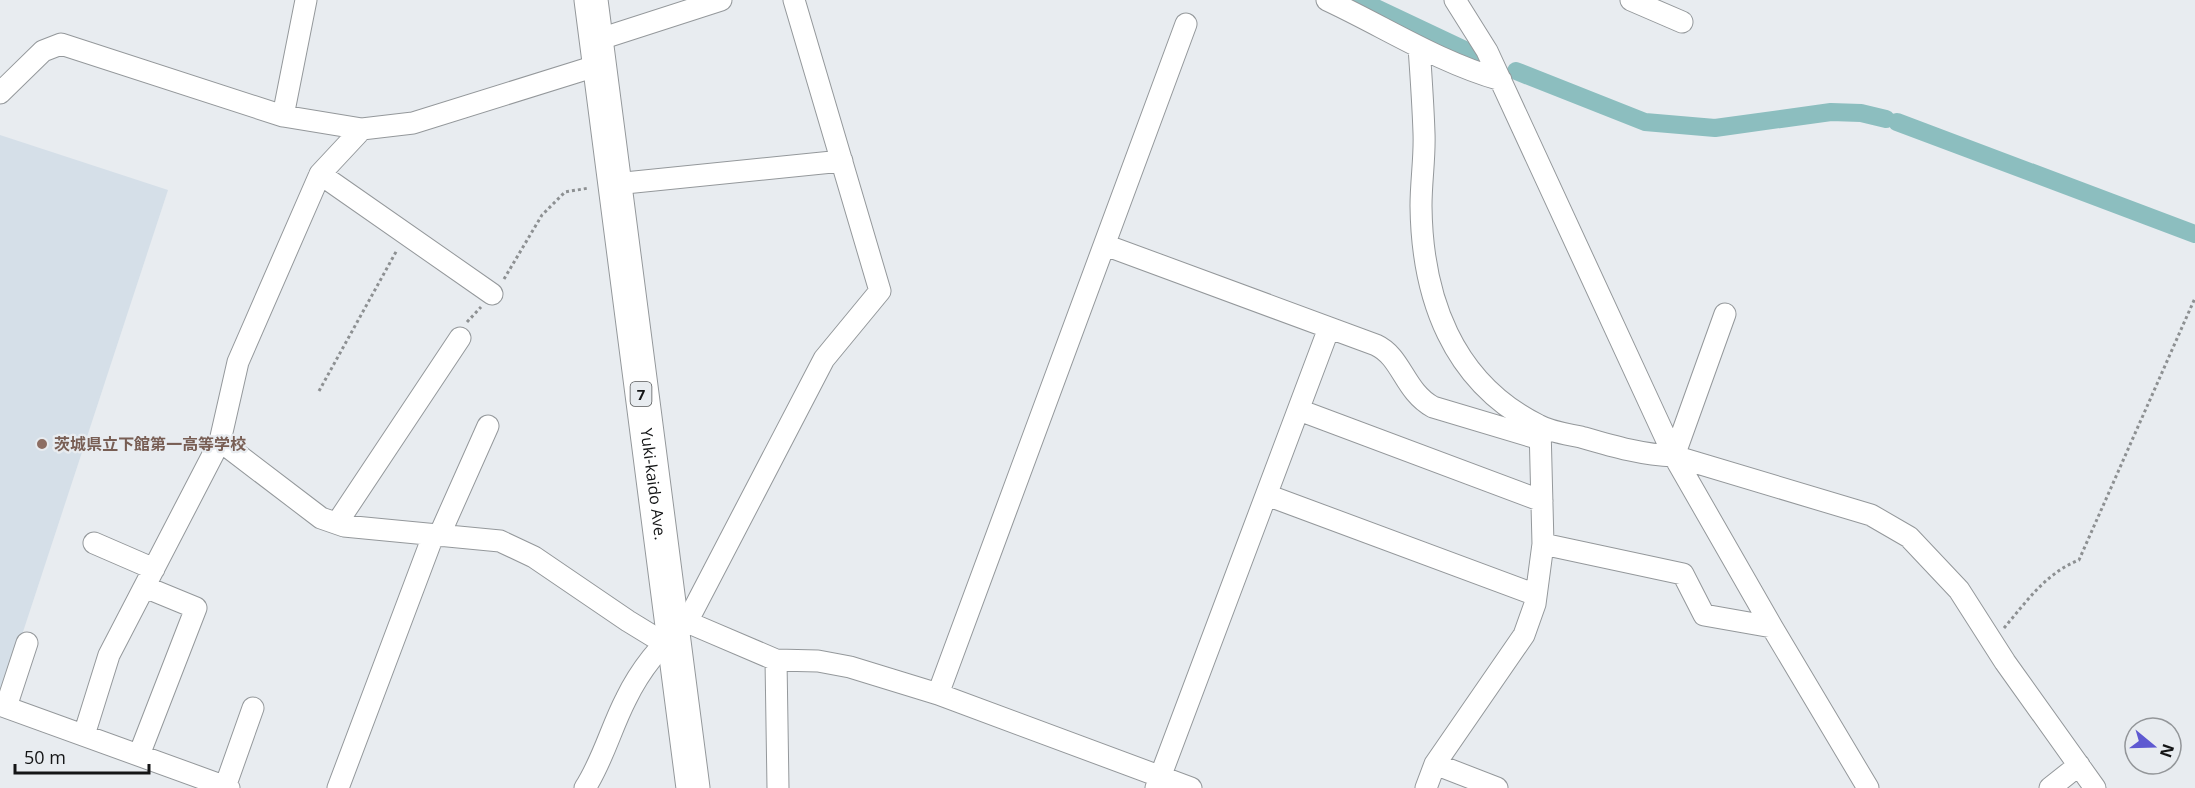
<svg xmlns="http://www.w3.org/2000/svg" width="2195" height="788" font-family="'Open Sans','Noto Sans JP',sans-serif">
<rect width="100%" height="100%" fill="#e8ecf0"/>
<path fill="#d5dfe8" d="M0,135L168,190L1,699L0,698Z"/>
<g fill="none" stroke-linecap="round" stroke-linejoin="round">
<path stroke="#8cbebf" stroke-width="18" d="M1359,0L1473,54
M1516,71L1645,122L1715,128L1831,112L1861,113L1886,119
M1897,122L2195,234"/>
<g stroke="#94989b" stroke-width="23">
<path id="street" d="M1327,0C1385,27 1438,62 1501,80
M1455,0L1487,51L1674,456L1772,627L1868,788
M1631,0L1682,22
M597,40L721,0
M1419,47C1421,75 1423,104 1424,133C1425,157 1421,181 1421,206C1422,297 1452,382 1538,425C1550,432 1567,434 1581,437C1612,446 1642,455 1674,456L1871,515L1909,537L1959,590L2005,662L2095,788
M0,93L43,51L61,44L283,116L362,129L413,123L599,65
M283,116L306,0
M320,174L492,294
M615,184L842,161
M1105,245L1376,345C1402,357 1404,391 1433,407L1540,439
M1299,410L1542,501
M220,441L321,518L344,526L500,541L534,557L628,621L664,643
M1674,456L1725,314
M1267,495L1536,595
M337,523L460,338
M439,536L488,426
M94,543L154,569
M1543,544L1683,574L1704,615L1772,627
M687,622L776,660L818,661L850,667L938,694L1191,788
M776,660L778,788
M938,694L1186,24
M0,705L229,788
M6,707L27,643
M84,735L109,655L220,441L238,362L320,174L362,129
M139,755L196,608L145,587
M1435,764L1497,788
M225,787L253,708
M338,788L433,536
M585,788C603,760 611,728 626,699C640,670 662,643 687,622L824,359L880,291L794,0
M1156,788L1329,328
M1426,788L1435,764L1524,635L1535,604L1543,544L1540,427
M2050,788L2079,765"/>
</g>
<g stroke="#94989b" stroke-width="35">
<g id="primary">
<path id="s1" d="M591,0L693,788"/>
</g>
</g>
<path stroke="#8d9092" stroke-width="3" stroke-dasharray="3 3" stroke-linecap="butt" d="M504,279L542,215L565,192L589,188
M467,322L481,307
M319,391L397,250
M2004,628C2027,601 2046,573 2079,560L2195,298"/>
<use href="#street" stroke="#fff" stroke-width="21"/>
<use href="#primary" stroke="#fff" stroke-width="33"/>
</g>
<circle fill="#8d6e63" stroke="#e8ecf0" stroke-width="2" cx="42" cy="444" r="6"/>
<g text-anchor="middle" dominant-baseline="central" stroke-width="4.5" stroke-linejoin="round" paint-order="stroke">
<rect fill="#e8ecf0" stroke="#545657" stroke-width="1.5" x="630.5" y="382" width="21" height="24" rx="4.5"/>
<g font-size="15" font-weight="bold" fill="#141516">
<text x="641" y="394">7</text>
</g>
<g font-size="16" font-weight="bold" fill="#785e54" stroke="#e8ecf0" text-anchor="start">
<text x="54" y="444">茨城県立下館第一高等学校</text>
</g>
<g font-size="16" fill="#141516" stroke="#e8ecf0">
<text stroke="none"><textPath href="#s1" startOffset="488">Yuki-kaido Ave.</textPath></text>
</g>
</g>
<g transform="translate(2153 746) rotate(109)"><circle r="28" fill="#e8ecf0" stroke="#939699" stroke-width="1.5"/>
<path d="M0-4.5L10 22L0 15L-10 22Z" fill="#5e59d1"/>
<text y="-9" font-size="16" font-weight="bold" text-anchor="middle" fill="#141516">N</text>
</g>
<path d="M15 764v9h134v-9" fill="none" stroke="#141516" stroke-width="3"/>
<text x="24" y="764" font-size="18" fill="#141516" stroke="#e8ecf0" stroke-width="4.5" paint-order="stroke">50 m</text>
</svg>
